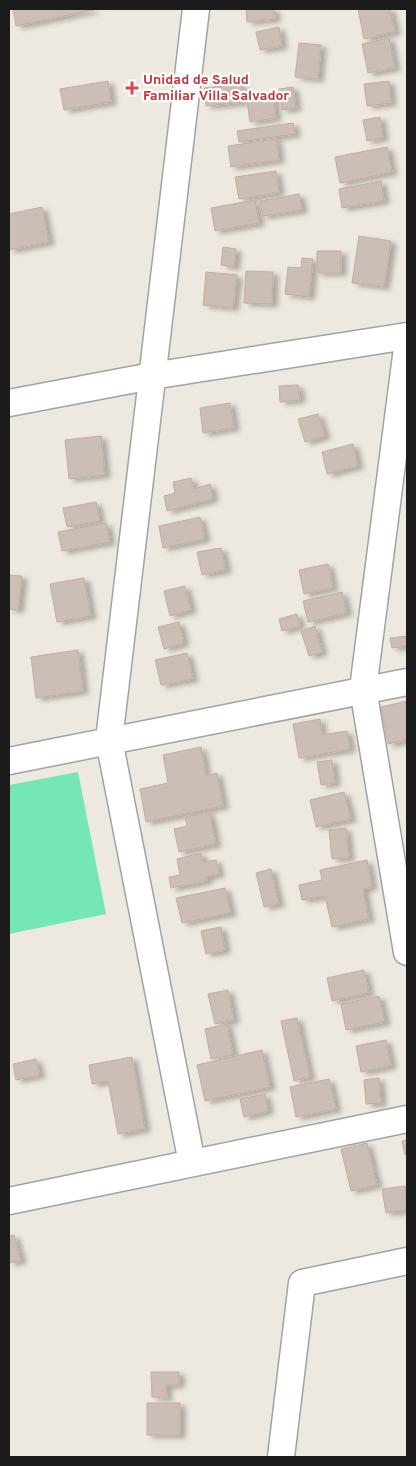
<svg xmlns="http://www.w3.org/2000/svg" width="416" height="1466" font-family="Overpass,sans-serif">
<defs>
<filter id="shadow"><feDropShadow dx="5.5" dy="3" stdDeviation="2.5" flood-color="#0004"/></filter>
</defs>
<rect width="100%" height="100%" fill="#eee9e0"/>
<path fill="#75e6b5" d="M78,772L106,914L9,934V785Z"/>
<path fill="#cabeb6" stroke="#c1ada1" filter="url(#shadow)" d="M13,9H94V10L16,26Z
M246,9H274L275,19L247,22Z
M358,9H390L395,32L364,39Z
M279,27L282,46L260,50L256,32Z
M389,38L395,68L368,73L362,44Z
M299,43L321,45L318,79L295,77Z
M108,81L111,102L64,110L60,89Z
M389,81L391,103L367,106L364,84Z
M242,84L244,102L206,106L204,88Z
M293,87L296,108L282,110L279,89Z
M273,96L276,118L250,122L247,100Z
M380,117L383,138L367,141L363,120Z
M293,123L295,134L239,142L237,131Z
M276,139L279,160L231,167L228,146Z
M387,147L392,172L340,183L335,157Z
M276,171L279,193L239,199L235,177Z
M381,181L384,201L342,208L339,189Z
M299,194L302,210L263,216L260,201Z
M255,200L259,223L215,231L211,208Z
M42,207L49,242L9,250V214Z
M359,236L391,241L384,287L352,283Z
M223,247L236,249L234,267L221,265Z
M317,251H341V273H317Z
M302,258L313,259L309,297L285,294L288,267L301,268Z
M246,271L273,272L272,304L244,303Z
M206,272L237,275L233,308L203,305Z
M298,385L300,400L280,402L279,386Z
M230,403L234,428L203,433L200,408Z
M318,414L325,436L305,442L298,419Z
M101,436L105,475L69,479L65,440Z
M353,444L358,466L327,474L322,452Z
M191,478L194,489L210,484L213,499L167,511L164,496L175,493L173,482Z
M96,502L100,521L67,527L63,508Z
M200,517L205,539L163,548L159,526Z
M106,523L110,542L62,551L58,532Z
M221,548L226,570L202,575L197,552Z
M328,564L333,588L304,594L299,570Z
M9,575L22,576L18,610L9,609Z
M84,578L91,616L57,622L50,584Z
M185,586L191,610L170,616L164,591Z
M342,592L347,613L308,622L303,601Z
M297,614L300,626L282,631L279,619Z
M179,622L184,643L164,649L158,627Z
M315,626L322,652L309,656L301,631Z
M407,636V646L392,648L390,638Z
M78,650L83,691L36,698L31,657Z
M187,653L193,679L161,685L155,660Z
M407,701V740L388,744L381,707Z
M320,719L322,735L347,731L350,749L299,758L293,724Z
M201,747L206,776L217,773L223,806L146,822L140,789L168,783L163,755Z
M332,760L335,783L321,785L317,762Z
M344,792L351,819L316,827L310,800Z
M209,812L216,844L179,852L174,829L187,826L185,817Z
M346,828L349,858L332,859L329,830Z
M201,853L203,862L216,860L219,874L206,877L207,881L171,888L169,877L180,875L177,859Z
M367,860L372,887L363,889L369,919L332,927L325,896L302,900L299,885L322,880L320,870Z
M271,869L279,904L264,907L256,873Z
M225,888L231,913L182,923L176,898Z
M221,927L225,950L206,954L201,931Z
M364,970L369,993L332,1001L327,978Z
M228,990L234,1020L215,1024L208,994Z
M379,996L385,1022L346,1030L341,1004Z
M297,1018L310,1077L294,1081L281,1021Z
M227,1024L233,1055L211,1059L205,1029Z
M386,1040L391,1066L361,1072L356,1046Z
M262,1050L270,1087L205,1101L197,1065Z
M132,1057L145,1129L118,1134L108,1081L92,1084L89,1065Z
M36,1059L40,1075L16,1080L13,1064Z
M379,1078L381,1103L366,1104L364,1080Z
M329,1079L336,1109L296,1117L290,1087Z
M265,1094L268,1111L244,1117L240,1099Z
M407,1140V1154L405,1155L402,1141Z
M367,1143L377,1185L351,1191L341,1149Z
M405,1186L407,1210L386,1213L382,1189Z
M14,1235L21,1260L9,1263V1236Z
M151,1372H179V1385H166L167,1398L152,1397Z
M147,1403H180V1435H147Z"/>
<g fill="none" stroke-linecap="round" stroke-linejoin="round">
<g stroke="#a2a2a2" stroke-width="29">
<path id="street" d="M407,348L363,689L407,952
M9,403L152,376L407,336
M9,761L407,682
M192,1163L109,740L196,9
M9,1201L407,1119
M281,1457L302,1283L407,1261"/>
</g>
<use href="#street" stroke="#fff" stroke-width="26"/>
</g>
<path fill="#e0444e" stroke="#fff" stroke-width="2" d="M129.5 80.5h5v5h5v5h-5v5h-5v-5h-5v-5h5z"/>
<g text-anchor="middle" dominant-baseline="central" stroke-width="4.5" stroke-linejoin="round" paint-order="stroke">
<g font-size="14" font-weight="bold" fill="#be3a42" stroke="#fff" text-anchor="start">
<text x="143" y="80">Unidad de Salud<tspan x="143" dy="16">Familiar Villa Salvador</tspan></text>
</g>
</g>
<rect width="416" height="1466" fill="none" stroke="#1b1b1b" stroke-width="20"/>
</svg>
